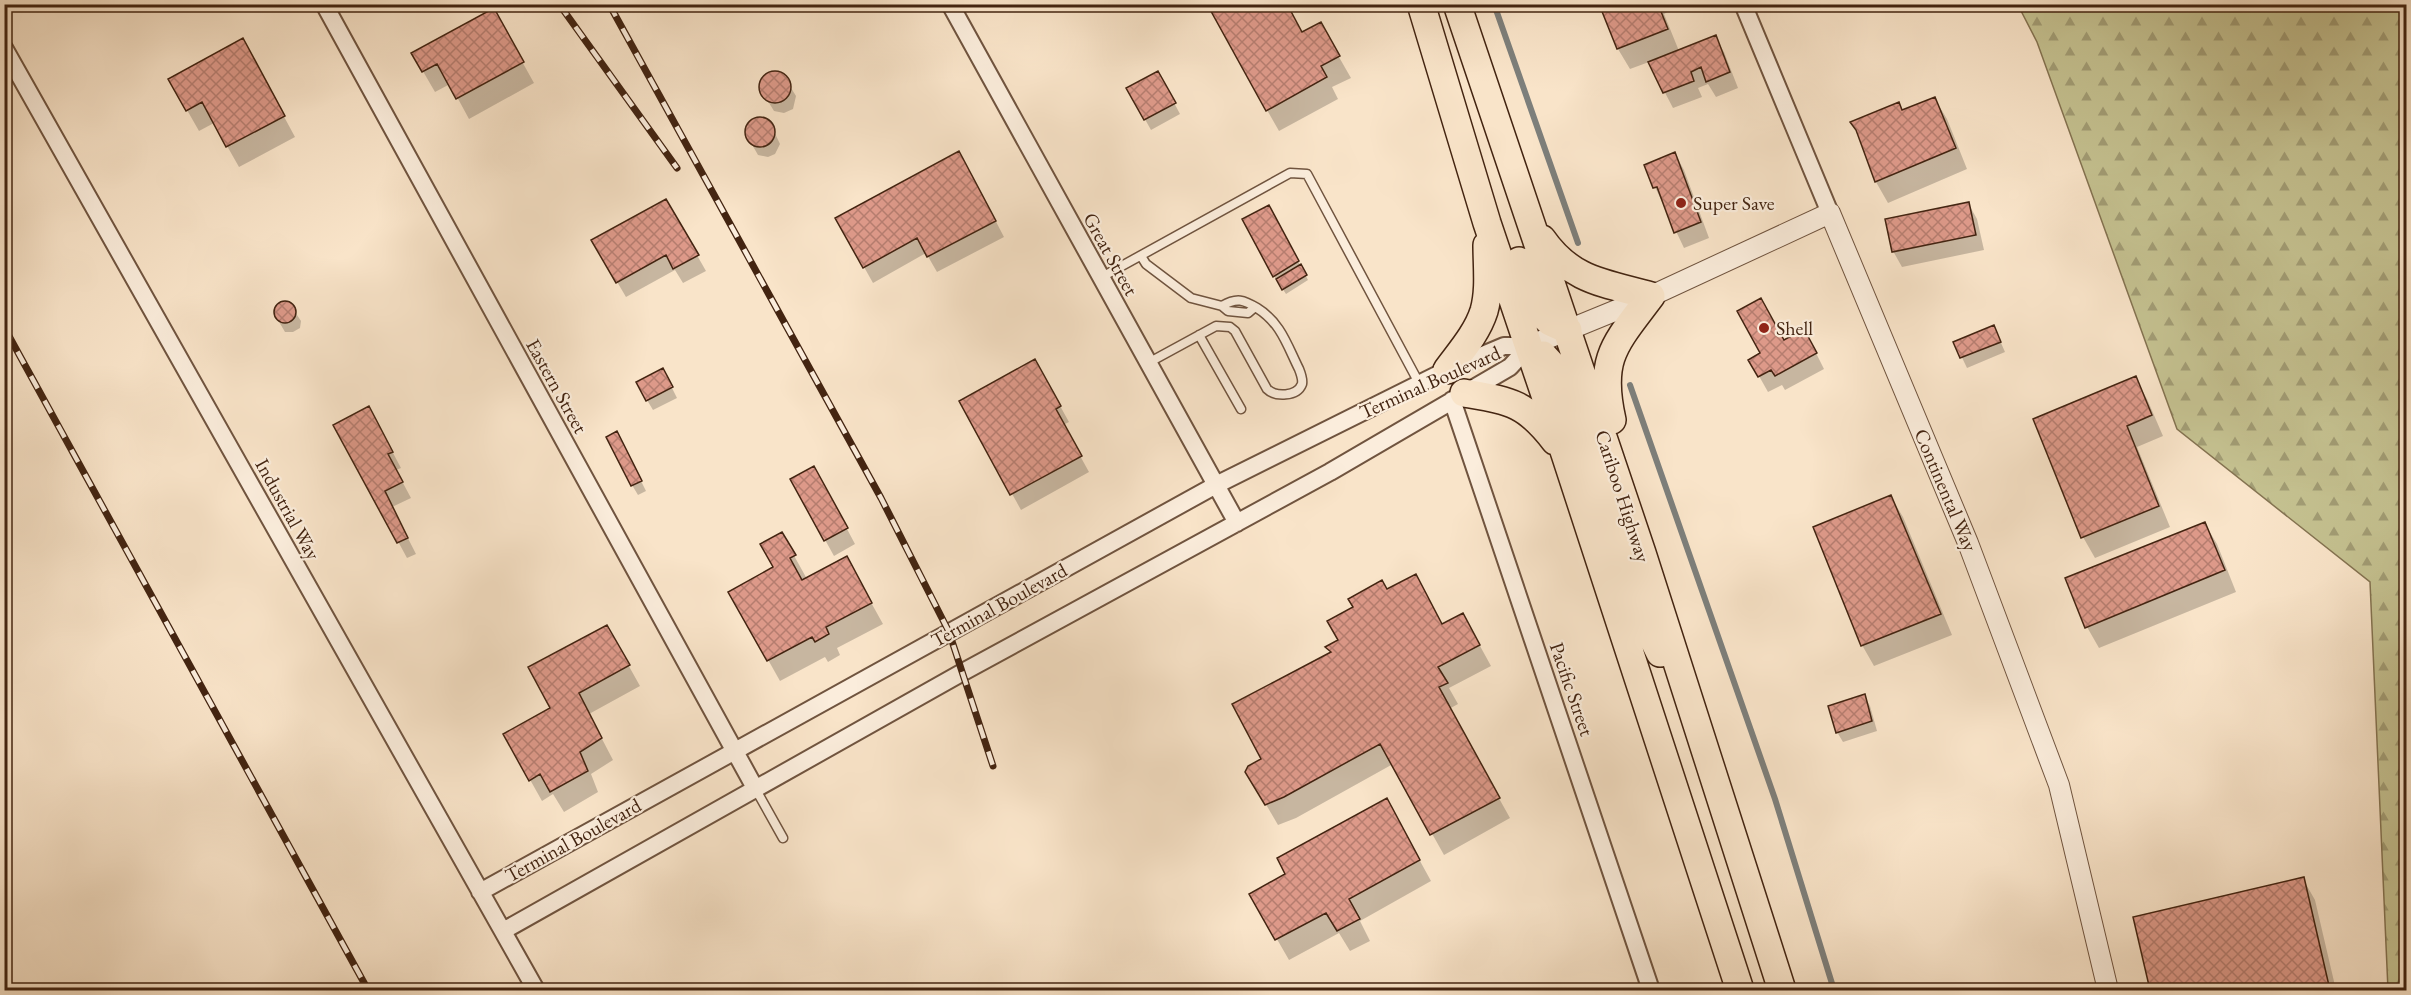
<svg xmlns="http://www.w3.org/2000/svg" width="2411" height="995" font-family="'EB Garamond',serif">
<defs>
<pattern id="forest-firs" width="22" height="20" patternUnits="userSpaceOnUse" patternTransform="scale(1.5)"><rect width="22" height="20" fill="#c5c291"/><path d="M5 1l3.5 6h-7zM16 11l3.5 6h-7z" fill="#a29d75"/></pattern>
<pattern id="building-cross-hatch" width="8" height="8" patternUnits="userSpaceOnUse" patternTransform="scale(1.5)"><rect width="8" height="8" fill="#dd9989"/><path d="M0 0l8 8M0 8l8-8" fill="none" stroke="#b57d6f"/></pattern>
</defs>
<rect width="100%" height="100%" fill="#f9e4c9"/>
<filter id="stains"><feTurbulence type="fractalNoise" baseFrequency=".00333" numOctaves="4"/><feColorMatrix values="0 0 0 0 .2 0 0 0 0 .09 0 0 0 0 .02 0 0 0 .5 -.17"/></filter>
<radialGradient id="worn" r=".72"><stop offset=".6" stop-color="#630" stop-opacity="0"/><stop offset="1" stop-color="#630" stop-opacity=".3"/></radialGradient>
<path fill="url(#forest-firs)" stroke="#847351" stroke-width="1.5" d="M2018,5H2406V990H2388L2370,582L2177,429L2037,42Z"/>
<path fill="#0003" d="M721,4H735L724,10Z
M1600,4H1668L1671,10L1664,14L1679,51L1715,37L1724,52L1738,88L1716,97L1708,84L1698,88L1702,97L1673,108L1649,62L1630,69L1618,49Z
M1320,24L1351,78L1332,87L1338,99L1279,131L1267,110L1302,33Z
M505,31L534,83L469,119L450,84L435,92L413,54Z
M254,61L295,137L239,167L214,123L199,131L187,110Z
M773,73L783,75L796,96L793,109L784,113L774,111L761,90L764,78Z
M1158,73L1180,114L1151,130L1128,89Z
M1935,99L1947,119L1967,169L1888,203L1876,182L1858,132Z
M760,118L770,123L780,144L775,154L768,157L758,155L746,134L750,122Z
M1675,154L1684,170L1709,238L1684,248L1655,187Z
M968,168L1004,237L937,272L926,253L873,283L837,219Z
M666,201L706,271L683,283L675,270L626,297L593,241Z
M1968,203L1977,219L1984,250L1902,267L1893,251Z
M1278,223L1308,280L1286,294L1274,276Z
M282,303H289L301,321L300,328L293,332H285L275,315L276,308Z
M1994,327L2005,352L1967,368L1955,343Z
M1784,342L1813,347L1824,369L1785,390L1782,385L1768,392L1750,360Z
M1044,377L1069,422L1063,425L1089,472L1021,510L961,402Z
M2135,378L2147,399L2163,436L2137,447L2170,527L2095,558L2083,537Z
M668,380L677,398L653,410L647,400Z
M377,423L401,468L396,470L411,498L392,507L416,554L407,558L335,425Z
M622,443L646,491L638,495L632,485Z
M792,480L823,484L855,544L834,556Z
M1891,497L1903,517L1952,635L1874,666L1862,645Z
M2205,524L2217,544L2236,592L2099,648L2087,627Z
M782,534L807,579H858L883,624L837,648L840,655L828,662L825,657L780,681L730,592L775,568Z
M1387,591L1442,625L1474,635L1491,666L1449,688L1458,704L1449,709L1510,818L1444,855L1393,764L1296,818L1278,825L1247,772L1263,759L1331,654L1327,647L1340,641Z
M607,627L640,686L589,714L613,760L591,774L598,792L564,812L553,794L542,801L505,735L552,709Z
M1864,696L1870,706L1877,731L1843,742L1837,732Z
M1398,821L1431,881L1360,921L1370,941L1350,951L1339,933L1289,960L1251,894Z
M2303,879L2315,900L2336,990H2152L2135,919Z"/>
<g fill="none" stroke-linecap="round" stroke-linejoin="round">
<path stroke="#7d7f7b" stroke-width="6" d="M1494,4L1578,243
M1630,385L1775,799L1834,990"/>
</g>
<path fill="url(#building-cross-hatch)" stroke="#432411" stroke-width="1.5" d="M1207,4H1287L1302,32L1321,22L1340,56L1321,66L1327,77L1266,111Z
M1599,4H1658L1668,29L1617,49Z
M494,8L524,62L456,99L437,64L422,72L411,53Z
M1716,35L1730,72L1706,82L1701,67L1691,72L1694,81L1663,93L1648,62Z
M243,38L285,116L226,147L202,102L186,111L168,79Z
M759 87a16 16 0 1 1 32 0a16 16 0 1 1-32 0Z
M1158,71L1176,103L1144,120L1126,88Z
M1935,97L1956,148L1875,182L1856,130L1850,122L1899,102L1902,110Z
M745 132a15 15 0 1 1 30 0a15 15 0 1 1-30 0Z
M959,151L996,221L927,257L917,238L863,268L835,218Z
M1675,152L1701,222L1674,233L1657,187L1653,188L1644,165Z
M666,199L699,255L673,269L666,255L616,283L591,240Z
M1969,202L1976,235L1892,252L1885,219Z
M1269,205L1299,261L1273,277L1242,219Z
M1301,264L1307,275L1282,290L1276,279Z
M1761,298L1784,340L1804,329L1817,353L1775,376L1771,370L1758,377L1748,360L1760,353L1737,311Z
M274 312a11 11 0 1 1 22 0a11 11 0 1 1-22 0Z
M1994,325L2001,342L1960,358L1953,342Z
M1035,359L1061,406L1056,409L1082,456L1010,495L959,401Z
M663,368L673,387L646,401L636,382Z
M2136,376L2152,415L2127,426L2159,506L2081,538L2033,419Z
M369,406L393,452L388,454L403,482L385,491L408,538L397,543L333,425Z
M617,431L642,481L631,486L606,437Z
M814,466L848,528L824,541L790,479Z
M1891,495L1941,614L1861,646L1813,527Z
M2205,522L2225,570L2085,628L2065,578Z
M782,532L796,555L790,558L802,580L847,556L872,603L826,627L829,634L815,642L812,637L767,661L728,592L773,567L760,544Z
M1416,574L1442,624L1463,613L1480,645L1438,667L1448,683L1439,687L1500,798L1430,835L1380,744L1284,797L1265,805L1245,772L1248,766L1261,759L1232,704L1331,652L1325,647L1338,640L1327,621L1353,607L1348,599L1382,580L1387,589Z
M607,625L630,665L579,693L602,738L580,752L588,771L550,792L540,774L529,781L503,734L550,708L528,667Z
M1865,694L1872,721L1836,733L1828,706Z
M1387,798L1420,860L1349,899L1360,919L1337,931L1326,913L1275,940L1249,894L1285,874L1277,858Z
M2304,877L2330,990H2150L2133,917Z"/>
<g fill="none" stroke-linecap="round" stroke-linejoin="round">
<g stroke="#70543f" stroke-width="11">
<path id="service" d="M1141,256L1146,264L1191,298L1222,306L1228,311L1248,313L1255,307
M1100,278L1290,173L1307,174L1419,383
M1199,335L1241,409
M1148,363L1216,326L1230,327L1235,331L1267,389C1275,397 1297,397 1302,384C1303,379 1301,374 1299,369C1287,345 1281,323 1257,308C1244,300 1237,297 1222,306
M755,788L783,838"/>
</g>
<g stroke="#70543f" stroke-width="20">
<path id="minor" d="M324,4L755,788
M950,4L1237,523
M1743,4L1830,213
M4,48L536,990
M1452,400L1651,990
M480,892L1216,485L1447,370L1504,346H1529
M503,931L963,672L1330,472L1510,367L1529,346"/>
</g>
<g stroke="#70543f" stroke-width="22">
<path id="tertiary" d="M1529,346L1651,296L1830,213L1968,543L2059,785L2108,990"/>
</g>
<g stroke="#432411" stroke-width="30">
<path id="trunk" d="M1421,4L1487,223L1565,454L1740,990
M1457,4L1642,553L1782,990
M1542,239C1571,281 1605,283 1651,296C1615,344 1598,358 1612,420
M1519,261L1538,310L1550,322L1568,330
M1543,355L1554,367L1564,390L1641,614L1660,653
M1447,370C1461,351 1477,333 1484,311C1490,290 1487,266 1487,245
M1464,393C1510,401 1525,402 1555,441"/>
</g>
<use href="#service" stroke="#fbeddc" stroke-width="8"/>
<use href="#minor" stroke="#fbeddc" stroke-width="16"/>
<use href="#tertiary" stroke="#fbeddc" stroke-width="20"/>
<use href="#trunk" stroke="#f9e4c9" stroke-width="27"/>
<g stroke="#432411" stroke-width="7">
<path id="rail" d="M559,4L677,168
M609,4L881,498L949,632L993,766
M4,327L368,990"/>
</g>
<use href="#rail" stroke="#fbeddc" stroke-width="4.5" stroke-dasharray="14" stroke-linecap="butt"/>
</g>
<g fill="#8f2418" stroke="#fbeddc" stroke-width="2">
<circle cx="1681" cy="203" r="6"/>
<circle cx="1764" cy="328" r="6"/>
</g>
<g text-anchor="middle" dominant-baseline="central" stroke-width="4.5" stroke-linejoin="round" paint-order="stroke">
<g font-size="20" fill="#432411" stroke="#fbeddc" text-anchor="start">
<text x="1693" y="203">Super Save</text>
<text x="1776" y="328">Shell</text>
</g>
<g font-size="20" fill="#432411" stroke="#fbeddc">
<text transform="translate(1111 254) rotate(61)">Great Street</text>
<text transform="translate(1430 382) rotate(-24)">Terminal Boulevard</text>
<text transform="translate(557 386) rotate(61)">Eastern Street</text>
<text transform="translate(1946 490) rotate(67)">Continental Way</text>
<text transform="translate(1623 496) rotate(72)">Cariboo Highway</text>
<text transform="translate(288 509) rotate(61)">Industrial Way</text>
<text transform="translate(999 605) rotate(-29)">Terminal Boulevard</text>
<text transform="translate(1572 689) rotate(71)">Pacific Street</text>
<text transform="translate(573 840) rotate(-29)">Terminal Boulevard</text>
</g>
</g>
<rect width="2411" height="995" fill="none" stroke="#f9e4c9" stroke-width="24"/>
<rect x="6" y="6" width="2399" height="983" fill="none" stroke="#432411" stroke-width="3"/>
<rect x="12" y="12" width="2387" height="971" fill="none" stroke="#432411" stroke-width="1.5"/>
<rect width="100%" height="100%" filter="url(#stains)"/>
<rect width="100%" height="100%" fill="url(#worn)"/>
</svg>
